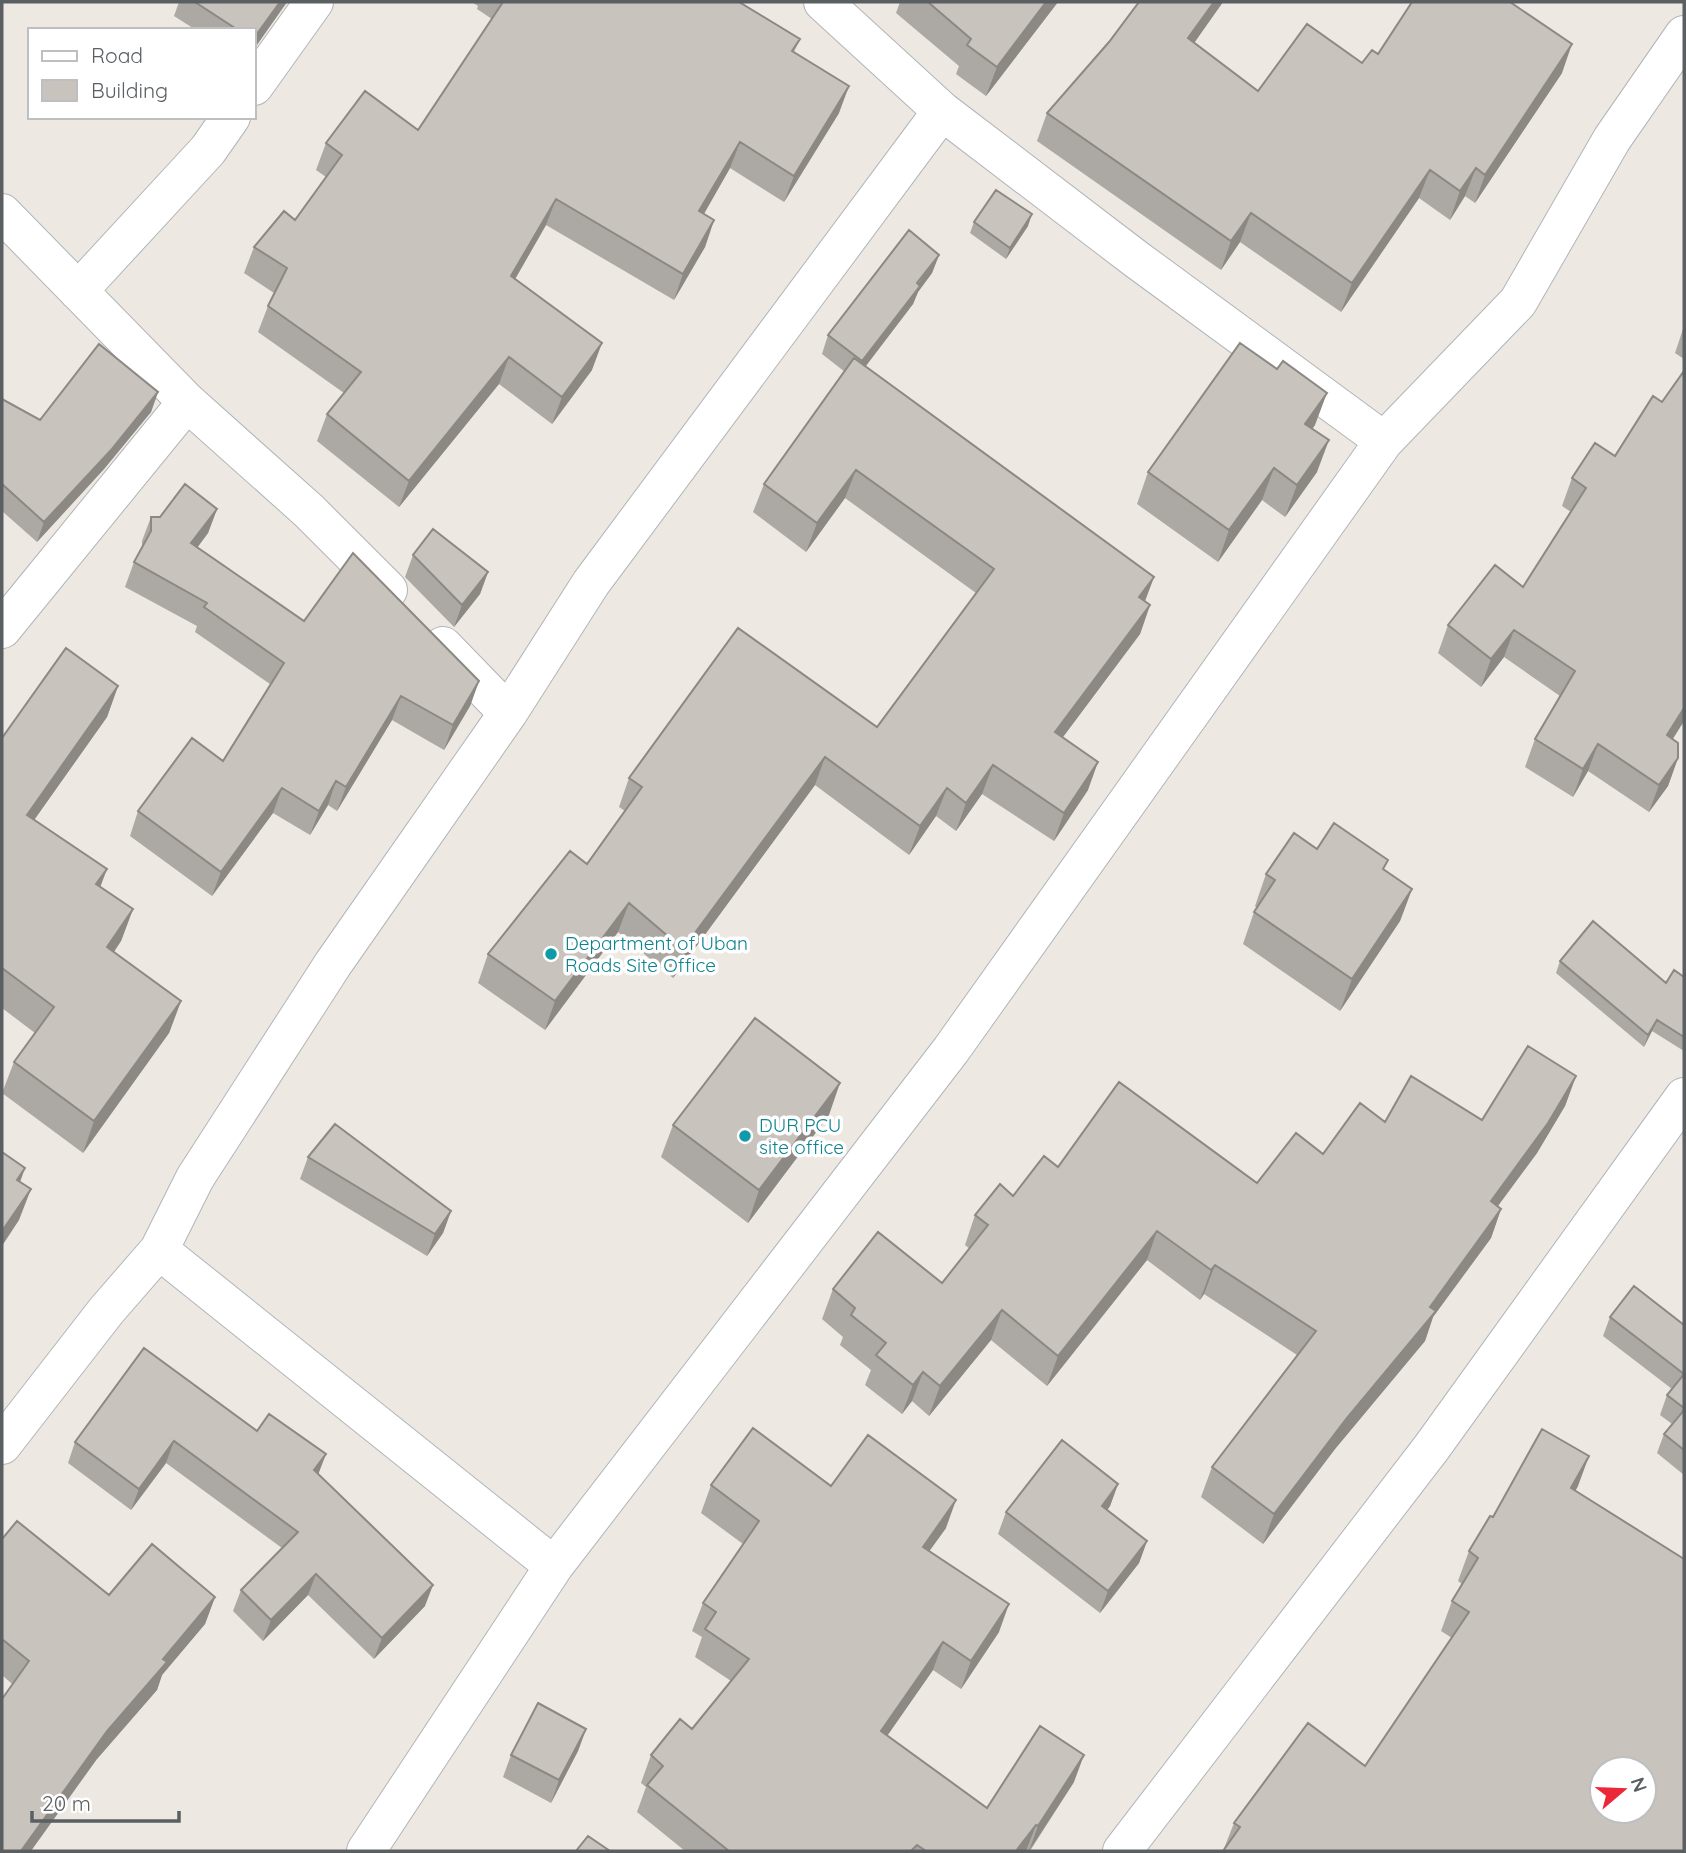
<svg xmlns="http://www.w3.org/2000/svg" width="1686" height="1853" font-family="Quicksand,sans-serif">
<rect width="100%" height="100%" fill="#ede8e1"/>
<g fill="none" stroke-linecap="round" stroke-linejoin="round">
<g stroke="#b2b5b9" stroke-width="40">
<path id="minor" d="M823,2L942,111L1136,259L1384,441
M254,86L314,2
M2,213L187,402L309,511L388,590
M78,291L208,150L231,117
M2,629L187,402
M443,646L508,713
M159,1250L554,1566
M2,1445L106,1311L159,1250L195,1178L333,964L508,713L591,583L942,111
M366,1851L554,1566L951,1050L1384,441L1518,302L1612,139L1684,35
M1122,1851L1432,1447L1684,1097"/>
</g>
<use href="#minor" stroke="#fff" stroke-width="38"/>
</g>
<path fill="#aca8a3" d="M179,2H287L254,49V30H196L174,16Z
M472,2H739L800,39L794,52L839,113L784,202L730,168L704,214L714,220L705,247L674,300L546,225L515,279L592,370L552,424L499,384L399,507L317,441L327,414L344,393L258,332L268,306L274,293L244,273L254,247L295,220L326,177L316,170L326,143L418,130L492,19L477,9L478,6Z
M900,2H1058L986,96L956,74L959,66L896,13Z
M1139,2H1223L1194,42L1258,91L1362,63L1378,54L1562,73L1475,203L1465,196L1450,220L1419,198L1341,312L1240,242L1221,270L1037,141L1047,113L1109,42Z
M974,222L1028,226L1006,259L970,233Z
M939,255L932,273L918,292L913,304L866,366L1154,577L1145,601L1150,605L1140,634L1063,737L1088,790L1054,841L982,794L956,831L936,816L909,855L815,785L673,978L618,932L545,1030L478,983L488,954L587,864L625,811L619,807L629,778L877,727L976,593L845,498L806,552L753,512L764,484L845,372L822,354L828,335Z
M1684,326V359L1675,353Z
M1684,371V721L1673,739L1678,758L1668,786L1649,812L1588,771L1573,797L1525,767L1535,739L1560,696L1504,657L1481,687L1438,653L1448,625L1523,587L1571,512L1562,506L1572,478L1615,456L1662,402Z
M158,392L151,412L104,469L37,542L2,511V399L40,420Z
M1315,425L1312,429L1317,472L1285,517L1262,500L1218,562L1137,504L1148,472Z
M217,509L208,533L197,548L304,621L479,681L470,706L444,750L392,720L337,811L328,805L310,835L273,813L212,896L130,836L138,811L223,761L270,684L195,632L197,626L125,587L134,562L142,548V541L151,517H160Z
M413,555L488,572L480,594L454,627L405,577Z
M118,686L107,717L34,820L100,887L133,909L121,941L114,952L181,1001L169,1033L83,1153L2,1093L14,1062L35,1033L2,1008V738Z
M1317,849L1385,870L1412,889L1400,921L1340,1011L1243,944L1254,912L1257,908L1255,906L1266,874Z
M1560,961L1666,983L1684,977V1051L1652,1031L1644,1047L1556,973Z
M1576,1076L1565,1106L1537,1153L1498,1206L1501,1209L1491,1238L1433,1317L1425,1341L1335,1449L1263,1544L1201,1497L1212,1467L1297,1355L1204,1294L1200,1300L1147,1260L1047,1386L991,1340L929,1416L912,1401L902,1414L865,1385L871,1370L840,1345L843,1337L822,1319L833,1289L942,1283L970,1249L965,1245L975,1215L1013,1196L1058,1167L1257,1183L1323,1154L1385,1122L1482,1120Z
M829,1115L748,1223L661,1157L673,1125Z
M308,1157L451,1211L443,1233L427,1256L300,1179Z
M1610,1317L1684,1325V1475L1657,1453L1664,1434L1672,1424L1660,1415L1667,1395L1672,1389L1603,1336Z
M257,1431L318,1475L425,1606L374,1659L308,1595L263,1641L233,1611L241,1590L282,1548L166,1463L131,1510L68,1463L75,1442Z
M1118,1484L1110,1506L1107,1510L1147,1541L1139,1563L1100,1613L998,1534L1006,1512Z
M711,1485L831,1486L946,1528L929,1551L999,1632L961,1689L933,1670L887,1736L987,1808L1074,1782L1030,1851H685L637,1812L646,1787L641,1783L651,1755L692,1729L731,1681L695,1657L702,1637L692,1631L703,1603L743,1544L701,1513Z
M1578,1486L1575,1491L1684,1851H1223L1234,1823L1365,1766L1452,1638L1441,1631L1452,1601L1462,1584L1458,1581L1469,1551L1493,1517Z
M2,1539L109,1595L215,1597L205,1624L162,1675L157,1690L97,1759L2,1675Z
M586,1729L578,1751L551,1803L503,1777L511,1755Z"/>
<path fill="#8c8884" d="M280,2H287L254,49V38Z
M1046,2H1058L986,96L997,67Z
M1214,2H1223L1178,66L1188,38Z
M1572,44L1562,73L1475,203L1485,175Z
M849,86L839,113L784,202L794,176Z
M740,142L730,168L690,238L699,211Z
M1476,168L1465,196L1450,220L1460,191Z
M1430,170L1419,198L1341,312L1352,283Z
M556,199L546,225L502,302L511,276Z
M1251,213L1240,242L1221,270L1231,241Z
M1032,214L1028,226L1006,259L1010,248Z
M714,220L705,247L674,300L683,274Z
M939,255L932,273L918,292L913,304L855,380L862,361Z
M602,343L592,370L552,424L562,397Z
M509,357L499,384L399,507L409,481Z
M158,392L151,412L104,469L37,542L44,522Z
M1327,393L1315,425L1293,456L1305,424Z
M1329,440L1317,472L1285,517L1297,485Z
M1274,468L1262,500L1218,562L1229,530Z
M856,470L845,498L806,552L817,523Z
M217,509L208,533L182,568L191,543Z
M488,572L480,594L454,627L462,605Z
M1154,577L1143,606L1139,597Z
M1150,605L1140,634L1045,761L1055,732Z
M1514,630L1504,657L1481,687L1491,659Z
M479,681L470,706L444,750L453,725Z
M118,686L107,717L15,847L27,815Z
M401,696L392,720L337,811L346,787Z
M1684,708V721L1657,763L1667,735Z
M1598,744L1588,771L1573,797L1583,769Z
M825,757L815,785L673,978L683,949Z
M1678,758L1668,786L1649,812L1659,785Z
M1098,762L1088,790L1054,841L1064,813Z
M993,765L982,794L956,831L966,803Z
M336,781L328,805L310,835L319,811Z
M282,788L273,813L212,896L221,872Z
M947,788L936,816L909,855L920,826Z
M107,869L95,901L96,884Z
M1412,889L1400,921L1340,1011L1352,979Z
M629,903L618,932L545,1030L555,1001Z
M133,909L121,941L96,978L107,947Z
M181,1001L169,1033L83,1153L94,1121Z
M1657,1020L1652,1031L1644,1047L1648,1035Z
M1576,1076L1565,1106L1537,1153L1480,1230L1491,1201Z
M840,1083L829,1115L748,1223L759,1190Z
M25,1168L14,1199L17,1180Z
M31,1189L19,1220L2,1246V1231Z
M1501,1209L1491,1238L1433,1317L1425,1341L1335,1449L1263,1544L1274,1514L1430,1307Z
M451,1211L443,1233L427,1256L435,1234Z
M1157,1231L1147,1260L1047,1386L1058,1356Z
M1215,1265L1204,1294L1200,1300L1211,1270Z
M1002,1310L991,1340L929,1416L940,1386Z
M923,1372L912,1401L902,1414L913,1385Z
M174,1441L166,1463L131,1510L139,1489Z
M326,1454L318,1475L314,1470Z
M1589,1456L1578,1486L1560,1518L1571,1488Z
M1118,1484L1110,1506L1094,1528L1102,1506Z
M956,1500L946,1528L913,1574L923,1547Z
M1147,1541L1139,1563L1100,1613L1108,1591Z
M316,1574L308,1595L263,1641L271,1620Z
M433,1585L425,1606L374,1659L382,1638Z
M215,1597L205,1624L162,1675L157,1690L97,1759L31,1851H21L107,1731L163,1659Z
M1009,1604L999,1632L961,1689L971,1661Z
M943,1642L933,1670L871,1759L881,1731Z
M586,1729L578,1751L551,1803L559,1780Z
M1084,1755L1074,1782L1029,1851L1038,1826Z
M1036,1825L1026,1851H1016Z"/>
<path fill="#c8c3bd" stroke="#8c8884" stroke-width="2" fill-rule="evenodd" d="M195,2H280L254,38V30H238Z
M503,2H739L800,39L792,51L849,86L794,176L740,142L699,211L714,220L683,274L556,199L511,276L602,343L562,397L509,357L409,481L327,414L361,372L268,306L287,268L254,247L284,211L295,220L342,155L326,143L365,91L418,130Z
M928,2H1046L997,67L967,45L971,39Z
M1139,2H1214L1188,38L1258,91L1307,24L1362,63L1372,50L1378,54L1412,2H1510L1572,44L1485,175L1476,168L1460,191L1430,170L1352,283L1251,213L1231,241L1047,113L1109,42Z
M996,190L1032,214L1010,248L974,222Z
M909,230L939,255L917,283L920,286L862,361L828,335Z
M1240,343L1277,369L1283,361L1327,393L1305,424L1329,440L1297,485L1274,468L1229,530L1148,472Z
M99,344L158,392L112,449L44,522L2,484V399L40,420Z
M854,358L1154,577L1139,597L1150,605L1055,732L1098,762L1064,813L993,765L966,803L947,788L920,826L825,757L683,949L629,903L555,1001L488,954L570,851L587,864L642,787L629,778L738,628L877,727L994,569L856,470L817,523L764,484Z
M1684,371V708L1667,735L1678,743V758L1659,785L1598,744L1583,769L1535,739L1575,671L1514,630L1491,659L1448,625L1495,565L1523,587L1586,488L1572,478L1595,443L1615,456L1653,396L1662,402Z
M185,484L217,509L191,543L304,621L353,553L479,681L453,725L401,696L346,787L336,781L319,811L282,788L221,872L138,811L192,738L223,761L284,663L204,607L207,603L134,562L151,531V517H160Z
M433,529L488,572L462,605L413,555Z
M66,648L118,686L27,815L107,869L96,884L133,909L107,947L181,1001L94,1121L14,1062L54,1007L2,968V738Z
M1334,823L1388,860L1383,869L1412,889L1352,979L1254,912L1275,880L1266,874L1294,833L1317,849Z
M1593,921L1666,983L1674,970L1684,977V1037L1657,1020L1648,1035L1560,961Z
M755,1018L840,1083L759,1190L673,1125Z
M1528,1046L1576,1076L1548,1123L1491,1201L1501,1209L1430,1307L1436,1311L1346,1419L1274,1514L1212,1467L1316,1331L1215,1265L1211,1270L1157,1231L1058,1356L1002,1310L940,1386L923,1372L913,1385L876,1355L886,1343L851,1315L855,1308L833,1289L878,1232L942,1283L988,1225L975,1215L1000,1184L1013,1196L1044,1156L1058,1167L1119,1082L1257,1183L1296,1133L1323,1154L1360,1103L1385,1122L1411,1076L1482,1120Z
M335,1124L451,1211L435,1234L308,1157Z
M2,1152L25,1168L17,1180L31,1189L2,1231Z
M1634,1286L1684,1325V1374L1610,1317Z
M144,1348L257,1431L269,1414L326,1454L314,1470L433,1585L382,1638L316,1574L271,1620L241,1590L298,1532L174,1441L139,1489L75,1442Z
M1684,1374V1408L1667,1395Z
M1684,1410V1450L1664,1434Z
M753,1428L831,1486L868,1435L956,1500L923,1547L1009,1604L971,1661L943,1642L881,1731L987,1808L1040,1726L1084,1755L1038,1826L1036,1825L1016,1851H926L917,1845L911,1851H729L647,1785L663,1766L651,1755L680,1719L692,1729L749,1659L705,1629L716,1612L703,1603L759,1521L711,1485Z
M1542,1429L1589,1456L1571,1488L1684,1559V1851H1223L1240,1827L1234,1823L1308,1723L1365,1766L1469,1612L1452,1601L1478,1558L1469,1551L1490,1516L1493,1517ZM1602,1769H1644V1811H1602Z
M1062,1440L1118,1484L1102,1506L1147,1541L1108,1591L1006,1512Z
M17,1521L109,1595L152,1544L215,1597L163,1659L167,1662L107,1731L21,1851H2V1699L29,1661L2,1639V1539Z
M538,1703L586,1729L559,1780L511,1755Z
M588,1836L610,1851H576Z"/>
<g fill="#0f9aa8" stroke="#fff" stroke-width="2.5">
<circle cx="551" cy="954" r="7"/>
<circle cx="745" cy="1136" r="7"/>
</g>
<g text-anchor="middle" dominant-baseline="central" stroke-width="7" stroke-linejoin="round" paint-order="stroke">
<g font-size="19" fill="#0d838f" stroke="#fff" text-anchor="start">
<text x="565" y="943">Department of Uban<tspan x="565" dy="22">Roads Site Office</tspan></text>
<text x="759" y="1125">DUR PCU<tspan x="759" dy="22">site office</tspan></text>
</g>
</g>
<rect width="1686" height="1853" fill="none" stroke="#5a5f62" stroke-width="7"/>
<rect x="28" y="28" width="228" height="91" fill="#ffffff" stroke="#bdbfc0" stroke-width="2"/>
<rect x="42" y="51" width="35" height="10" fill="#ffffff" stroke="#bdbfc0" stroke-width="2"/>
<text x="91" y="63" font-size="21" fill="#5a5f62">Road</text>
<rect x="42" y="80" width="35" height="21" fill="#c8c3bd" stroke="#bdbfc0" stroke-width="2"/>
<text x="91" y="98" font-size="21" fill="#5a5f62">Building</text>
<g transform="translate(1623 1790) rotate(71)"><circle r="33" fill="#ffffff" stroke="#bdbfc0" stroke-width="2"/>
<path d="M0-5L12 26L0 18L-12 26Z" fill="#ec2738"/>
<text y="-10" font-size="19" font-weight="bold" text-anchor="middle" fill="#5a5f62">N</text>
</g>
<path d="M32 1811v10h147v-10" fill="none" stroke="#5a5f62" stroke-width="3.5"/>
<text x="42" y="1811" font-size="21" fill="#5a5f62" stroke="#ffffff" stroke-width="5" paint-order="stroke">20 m</text>
</svg>
